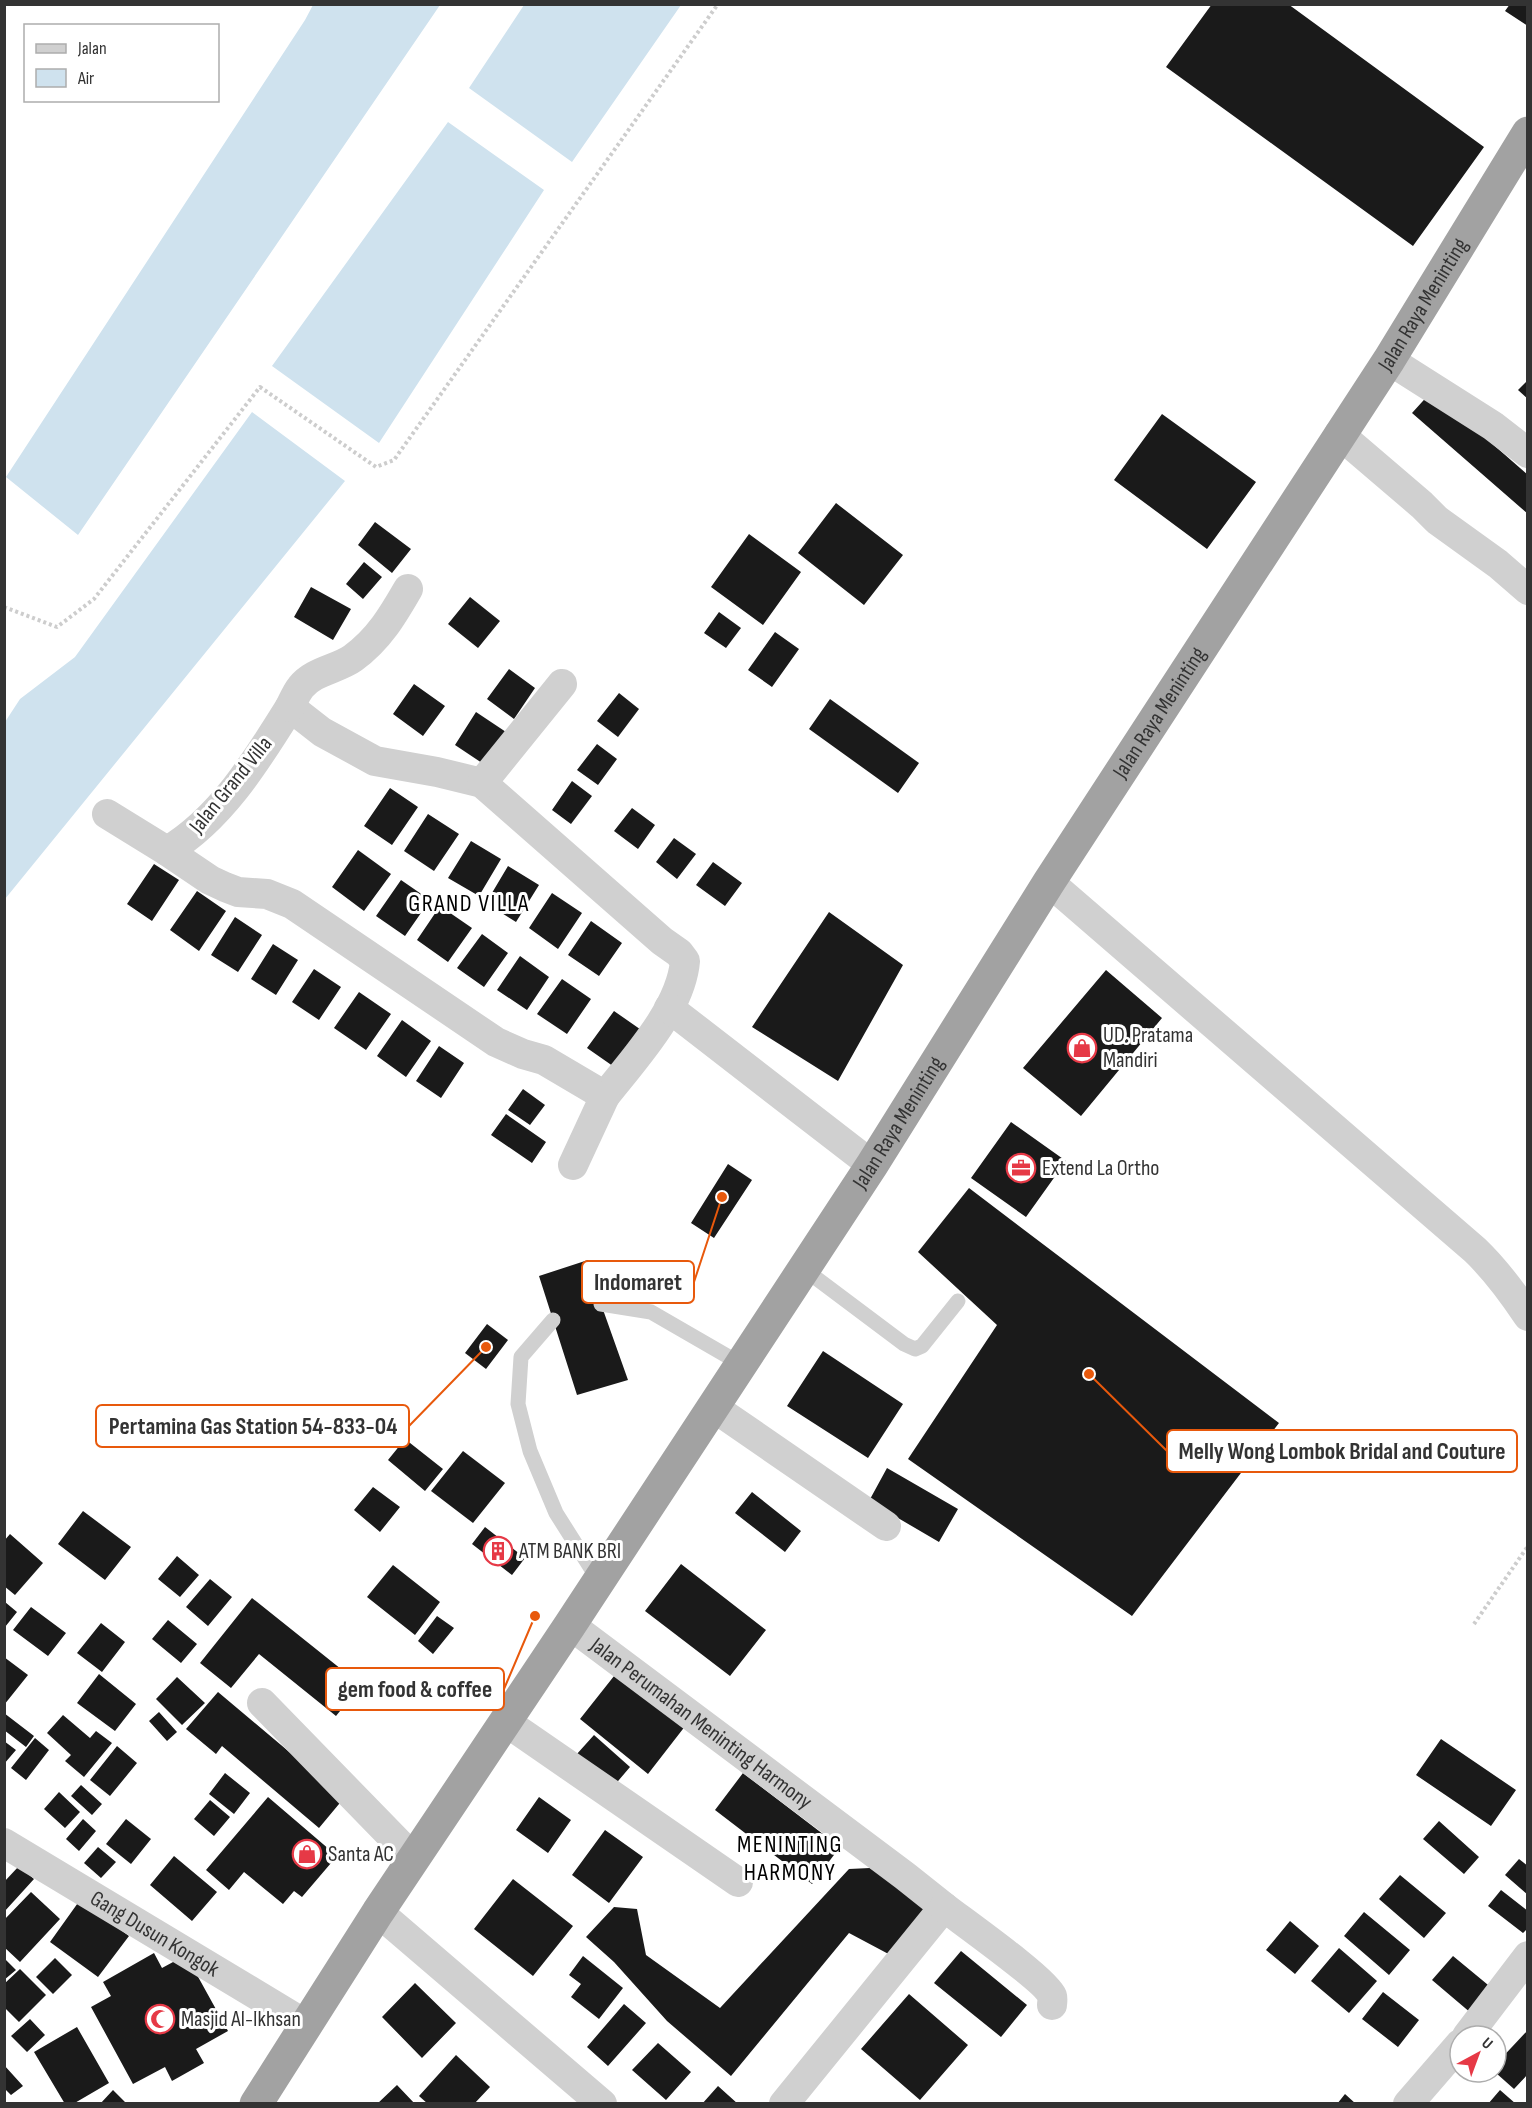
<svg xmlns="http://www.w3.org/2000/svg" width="1532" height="2108" font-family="'Sofia Sans Condensed',sans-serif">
<rect width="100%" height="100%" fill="#fff"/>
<path fill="#cfe2ee" d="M313,5H440L78,535L6,477L305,20Z
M524,5H681L572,162L469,88Z
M448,122L544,190L379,443L272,366Z
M252,412L345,481L5,899V722L20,699L75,657Z"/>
<path fill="#1a1a1a" d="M1212,4H1288L1484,147L1413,246L1166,67Z
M1510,4H1528V26L1505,11Z
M1528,380V399L1518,390Z
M1432,391L1528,475V514L1412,413Z
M1162,414L1256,482L1207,549L1114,480Z
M836,503L903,555L864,605L798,553Z
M375,522L411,549L392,573L358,545Z
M749,534L801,572L763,625L711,587Z
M364,562L382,577L363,599L346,584Z
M311,587L351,609L333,640L294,617Z
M470,597L500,621L478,648L448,624Z
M719,612L741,628L726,648L704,633Z
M775,632L799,649L772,687L748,670Z
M509,669L535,688L514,719L487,699Z
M414,684L445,706L423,736L393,714Z
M619,693L639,709L618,737L597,721Z
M830,699L919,763L898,793L809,729Z
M476,712L506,732L485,765L455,745Z
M597,744L617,759L598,785L577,770Z
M572,781L592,796L571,824L552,810Z
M390,788L418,807L392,845L364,826Z
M632,808L655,825L638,849L614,831Z
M428,814L459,834L434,871L404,851Z
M674,838L696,854L677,879L656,862Z
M471,841L501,859L479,896L448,878Z
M358,850L391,874L364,911L332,887Z
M713,862L742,883L725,906L696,885Z
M154,864L179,880L152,921L127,904Z
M508,866L539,885L516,922L486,903Z
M401,880L430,900L405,936L376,916Z
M197,891L226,911L199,951L170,930Z
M552,893L582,913L558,949L529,928Z
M440,906L472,928L448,962L417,940Z
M829,912L903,965L838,1081L752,1027Z
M235,917L262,935L238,972L211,955Z
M591,921L622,943L599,976L568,955Z
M482,934L508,953L484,987L457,968Z
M273,944L298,960L276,995L251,979Z
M520,956L549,977L527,1010L497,990Z
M314,969L341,987L319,1020L292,1002Z
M1106,970L1162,1018L1081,1116L1023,1068Z
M562,979L591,999L567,1034L537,1014Z
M359,992L391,1014L366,1050L334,1028Z
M614,1011L647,1034L620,1071L587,1048Z
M402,1020L431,1041L406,1077L377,1056Z
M439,1046L464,1063L441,1098L416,1081Z
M523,1089L545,1105L530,1125L508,1110Z
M506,1114L546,1142L532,1163L491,1135Z
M1011,1122L1066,1161L1026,1217L971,1178Z
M728,1164L752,1180L714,1238L691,1223Z
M969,1188L1279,1423L1132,1616L908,1459L997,1325L918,1252Z
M588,1260L601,1304L628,1380L577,1395L539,1276Z
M487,1324L508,1340L486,1369L465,1353Z
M823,1351L903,1404L868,1458L787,1406Z
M405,1439L443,1469L425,1491L388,1460Z
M463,1451L505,1483L473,1523L431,1491Z
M887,1468L958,1509L939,1542L869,1501Z
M373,1487L400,1507L380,1532L354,1510Z
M752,1492L801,1531L785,1552L735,1513Z
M83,1511L131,1547L105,1580L58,1544Z
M485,1527L525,1558L512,1575L472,1544Z
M10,1534L43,1563L15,1595L4,1586V1541Z
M177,1556L199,1575L180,1597L158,1579Z
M681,1564L766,1630L730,1676L645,1611Z
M393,1565L440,1602L415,1635L367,1597Z
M210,1579L232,1597L208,1626L186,1607Z
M252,1598L361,1685L336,1716L259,1654L231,1688L200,1663Z
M5,1602L17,1612L5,1627Z
M31,1607L66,1633L48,1656L13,1630Z
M437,1616L454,1628L433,1654L418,1641Z
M168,1620L197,1644L181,1663L152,1639Z
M101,1623L125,1642L102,1672L77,1653Z
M4,1657L28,1675L4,1705Z
M618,1671L686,1725L648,1774L580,1719Z
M99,1674L136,1704L115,1731L77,1703Z
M177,1677L205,1703L182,1725L156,1699Z
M218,1692L344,1798L319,1828L222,1746L216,1754L186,1729Z
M159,1712L177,1732L167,1741L149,1721Z
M4,1713L34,1736L26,1747L4,1730Z
M63,1715L90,1738L96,1731L112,1743L84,1777L65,1761L71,1755L47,1733Z
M594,1735L630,1767L613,1787L576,1755Z
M35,1738L49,1750L26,1780L11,1768Z
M1441,1739L1516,1790L1491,1826L1416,1775Z
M4,1741L16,1750L4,1764Z
M117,1746L137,1763L110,1796L90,1780Z
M225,1773L250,1793L234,1814L209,1794Z
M743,1773L840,1847L812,1884L715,1810Z
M81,1785L102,1804L92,1815L71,1796Z
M59,1792L80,1812L65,1828L44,1809Z
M268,1797L337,1856L302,1897L294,1891L283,1904L244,1872L229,1890L206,1870Z
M539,1797L571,1820L548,1853L516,1830Z
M210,1800L230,1817L214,1836L194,1819Z
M83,1819L96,1831L79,1851L66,1839Z
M126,1819L151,1839L131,1864L106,1844Z
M1439,1821L1479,1857L1464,1874L1423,1839Z
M605,1830L643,1857L609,1903L572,1875Z
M98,1847L116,1862L101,1878L84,1863Z
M174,1856L217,1892L192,1921L150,1885Z
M1519,1859L1528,1866V1895L1505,1875Z
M19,1866L34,1879L4,1912V1882Z
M870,1868L932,1910L896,1958L849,1933L731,2076L667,2021L614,1962L586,1937L614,1907L637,1909L646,1955L720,2008L849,1869Z
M1400,1875L1446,1913L1424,1938L1379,1899Z
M513,1879L573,1926L533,1976L474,1929Z
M1501,1890L1528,1911V1928L1523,1933L1488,1906Z
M31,1892L60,1919L20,1962L4,1947V1920Z
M80,1900L129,1936L98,1977L50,1942Z
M1364,1912L1410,1950L1389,1975L1344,1936Z
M1290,1921L1319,1946L1295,1974L1266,1950Z
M1339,1948L1377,1981L1349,2013L1311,1981Z
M961,1951L1027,2005L1001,2037L934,1983Z
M154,1953L162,1968L186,1955L228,2031L196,2049L204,2063L172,2081L165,2067L133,2084L91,2007L111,1996L103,1982Z
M583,1956L623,1988L599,2019L571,1997L581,1984L569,1975Z
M1453,1956L1499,1994L1478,2019L1432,1980Z
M4,1958L16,1970L4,1980Z
M55,1958L72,1975L53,1994L36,1977Z
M20,1969L46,1995L19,2022L4,2007V1984Z
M415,1983L456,2023L422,2058L382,2017Z
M1383,1992L1419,2020L1398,2047L1362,2019Z
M909,1994L968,2045L920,2100L861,2049Z
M624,2004L646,2023L608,2066L587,2047Z
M30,2019L45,2035L27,2052L11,2036Z
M77,2027L109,2083L73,2104H65L34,2052Z
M1528,2030V2074L1514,2089L1496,2073V2064Z
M658,2043L691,2072L666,2100L632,2070Z
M456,2055L490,2087L474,2104H428L419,2096Z
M4,2065L23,2086L11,2095L4,2088Z
M397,2085L415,2104H377Z
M718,2086L738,2104H702Z
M113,2090L127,2104H100Z
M1500,2090L1516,2104H1488Z
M1345,2094L1356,2104H1337Z"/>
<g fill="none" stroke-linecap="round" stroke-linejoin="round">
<path stroke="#cdcdcd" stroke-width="4" stroke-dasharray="3 3" stroke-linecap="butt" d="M4,607L57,627L94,599L260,387L376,467L394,460L718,4
M1474,1624L1528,1546"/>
<path stroke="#d0d0d0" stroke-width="15" d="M804,1269L904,1344L915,1349L922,1346L958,1301
M601,1304L651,1312L741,1364
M553,1320L521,1357L518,1404L530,1451L556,1513L599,1581"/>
<g stroke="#d0d0d0" stroke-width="30">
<path d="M1389,360L1493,426L1528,453"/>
<path d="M1339,434L1422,505L1437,520L1498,564L1528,590"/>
<path d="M290,707L322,732L375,761L437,772L482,783L662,941L679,953L685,961C681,1009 634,1059 605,1096L544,1060L523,1054L496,1042L292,904L267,894L238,892L225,887L210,880L167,851C221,819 257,760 290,707Z"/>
<path d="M290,707C293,701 296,693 301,687C313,671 338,669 353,658C379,639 393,615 408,589"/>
<path d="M482,783L562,684"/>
<path d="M107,814L167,851"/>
<path d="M1049,882L1475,1250C1496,1270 1512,1292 1528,1316"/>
<path d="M669,1008L872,1165"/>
<path d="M573,1165L605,1096"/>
<path d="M713,1407L886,1526"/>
<path id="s1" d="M570,1625L905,1876L944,1907L784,2104"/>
<path d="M262,1703L414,1859"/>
<path d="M506,1722L738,1882"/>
<path id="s2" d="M4,1843L305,2024"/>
<path d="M944,1907C962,1921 1047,1981 1052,1996C1053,1999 1052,2003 1052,2005"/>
<path d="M378,1912L602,2104"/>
<path d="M1467,2036L1528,1956"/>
<path d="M1408,2104L1460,2044"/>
</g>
<path stroke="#a2a2a2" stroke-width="33" id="s3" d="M256,2104L378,1912L570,1625L872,1165L1049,882L1389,360L1528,133"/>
</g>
<defs>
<g id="shop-ring" transform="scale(1.5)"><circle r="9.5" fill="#fff" stroke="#e63946" stroke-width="1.5"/><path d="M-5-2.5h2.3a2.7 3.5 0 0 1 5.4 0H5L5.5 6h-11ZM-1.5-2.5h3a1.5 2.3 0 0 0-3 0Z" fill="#e63946"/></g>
<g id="office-ring" transform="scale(1.5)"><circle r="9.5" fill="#fff" stroke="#e63946" stroke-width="1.5"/><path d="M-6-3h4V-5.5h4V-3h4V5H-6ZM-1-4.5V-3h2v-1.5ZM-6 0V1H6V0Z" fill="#e63946"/></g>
<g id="building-ring" transform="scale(1.5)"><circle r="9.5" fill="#fff" stroke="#e63946" stroke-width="1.5"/><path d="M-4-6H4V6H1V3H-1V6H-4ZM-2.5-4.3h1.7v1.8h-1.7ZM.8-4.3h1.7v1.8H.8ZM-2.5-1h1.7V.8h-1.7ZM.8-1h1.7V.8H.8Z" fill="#e63946"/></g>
<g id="mosque-ring" transform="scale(1.5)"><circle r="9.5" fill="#fff" stroke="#e63946" stroke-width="1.5"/><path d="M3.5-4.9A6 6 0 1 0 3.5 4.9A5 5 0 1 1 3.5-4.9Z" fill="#e63946"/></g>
</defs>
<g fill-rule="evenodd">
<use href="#shop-ring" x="1082" y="1048"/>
<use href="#office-ring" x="1021" y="1168"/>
<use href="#building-ring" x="498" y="1551"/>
<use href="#shop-ring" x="307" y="1854"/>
<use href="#mosque-ring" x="160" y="2019"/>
</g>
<g text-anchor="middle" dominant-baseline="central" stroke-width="6" stroke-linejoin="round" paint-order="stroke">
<g font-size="22" fill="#333" stroke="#fff">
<text stroke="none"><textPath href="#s3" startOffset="2145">Jalan Raya Meninting</textPath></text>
<text stroke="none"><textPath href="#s3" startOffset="1659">Jalan Raya Meninting</textPath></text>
<text transform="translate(231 785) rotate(-51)">Jalan Grand Villa</text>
<text stroke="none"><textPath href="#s3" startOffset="1173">Jalan Raya Meninting</textPath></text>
<text stroke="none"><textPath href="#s1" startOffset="164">Jalan Perumahan Meninting Harmony</textPath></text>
<text stroke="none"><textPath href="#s2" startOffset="176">Gang Dusun Kongok</textPath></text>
</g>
<g font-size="22" fill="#333" stroke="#fff" text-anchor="start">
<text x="1103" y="1035">UD. Pratama<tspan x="1103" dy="25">Mandiri</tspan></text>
<text x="1042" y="1168">Extend La Ortho</text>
<text x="519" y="1551">ATM BANK BRI</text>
<text x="328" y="1854">Santa AC</text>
<text x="181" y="2019">Masjid Al-Ikhsan</text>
</g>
<g font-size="24" letter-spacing="1.5" fill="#000" stroke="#fff">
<text x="469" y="903">GRAND VILLA</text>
<text x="790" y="1844">MENINTING<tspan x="790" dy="28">HARMONY</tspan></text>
</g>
</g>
<path fill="none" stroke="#e8590c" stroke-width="2" d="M722 1197L694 1282M486 1347L409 1426M1089 1374L1167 1451M535 1616L504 1689"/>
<g fill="#e8590c" stroke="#fff" stroke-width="2">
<circle cx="722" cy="1197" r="6"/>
<circle cx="486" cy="1347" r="6"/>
<circle cx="1089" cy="1374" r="6"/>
<circle cx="535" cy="1616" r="6"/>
</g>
<g fill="#fff" stroke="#e8590c" stroke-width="2">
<rect x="582" y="1261" width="112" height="42" rx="6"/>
<rect x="96" y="1405" width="313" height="42" rx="6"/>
<rect x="1167" y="1430" width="350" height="42" rx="6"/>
<rect x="326" y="1668" width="178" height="42" rx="6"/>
</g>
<g font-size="24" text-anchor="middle" font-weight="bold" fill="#333">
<text x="638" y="1290">Indomaret</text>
<text x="253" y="1434">Pertamina Gas Station 54-833-04</text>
<text x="1342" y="1459">Melly Wong Lombok Bridal and Couture</text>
<text x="415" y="1697">gem food &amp; coffee</text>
</g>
<rect width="1532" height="2108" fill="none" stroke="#333333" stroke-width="12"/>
<rect x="24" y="24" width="195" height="78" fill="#ffffff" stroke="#adadad" stroke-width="1.5"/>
<rect x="36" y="44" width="30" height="9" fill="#d0d0d0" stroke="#adadad" stroke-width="1.5"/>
<text x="78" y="54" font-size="18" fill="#333333">Jalan</text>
<rect x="36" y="69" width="30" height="18" fill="#cfe2ee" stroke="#adadad" stroke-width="1.5"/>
<text x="78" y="84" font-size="18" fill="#333333">Air</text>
<g transform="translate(1478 2054) rotate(41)"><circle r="28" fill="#ffffff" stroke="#adadad" stroke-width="1.5"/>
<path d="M0-4.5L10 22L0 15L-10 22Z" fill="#e63946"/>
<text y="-9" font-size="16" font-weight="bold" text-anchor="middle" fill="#333333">U</text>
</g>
</svg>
